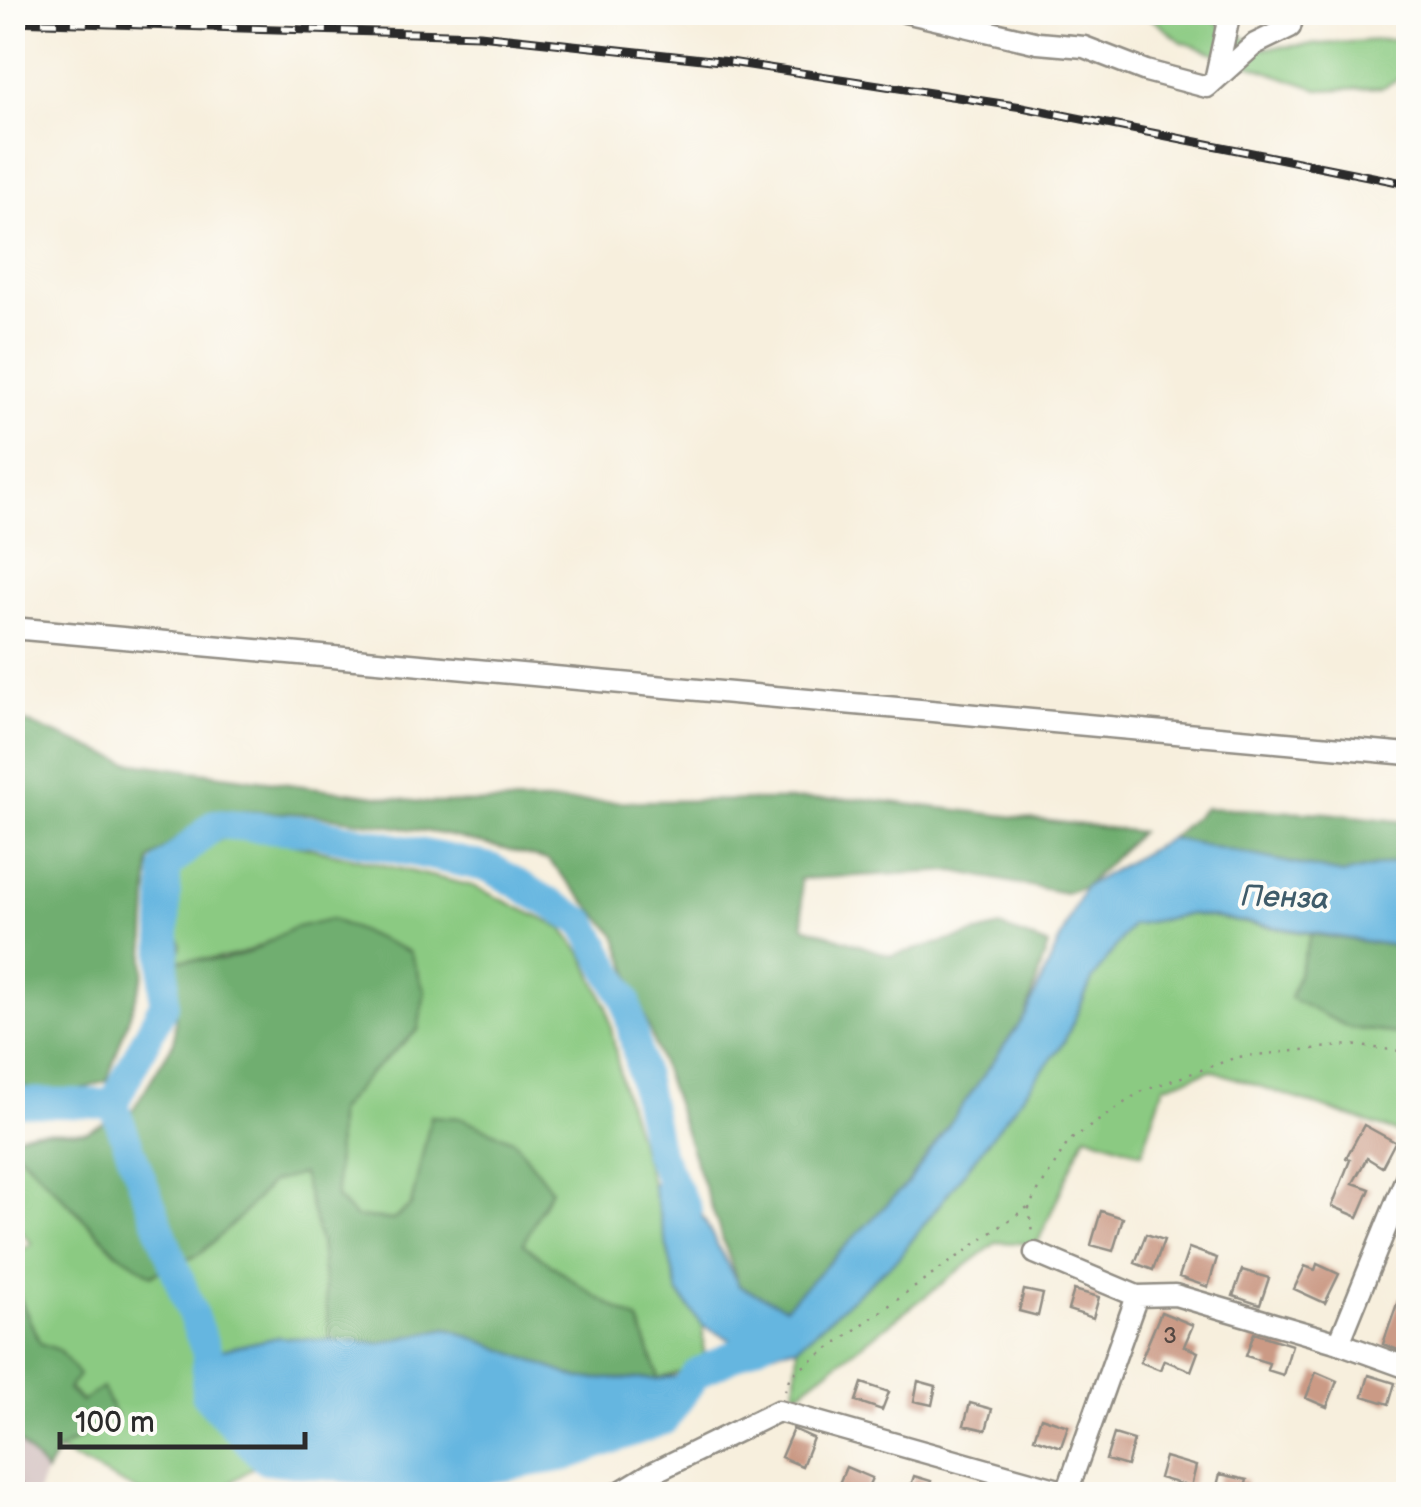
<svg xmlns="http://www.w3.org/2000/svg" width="1421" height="1507" font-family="'Balsamiq Sans',sans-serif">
<rect width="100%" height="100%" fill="#fdfcf7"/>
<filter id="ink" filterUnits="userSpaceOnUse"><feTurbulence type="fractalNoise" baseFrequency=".01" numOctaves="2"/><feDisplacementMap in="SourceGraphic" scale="20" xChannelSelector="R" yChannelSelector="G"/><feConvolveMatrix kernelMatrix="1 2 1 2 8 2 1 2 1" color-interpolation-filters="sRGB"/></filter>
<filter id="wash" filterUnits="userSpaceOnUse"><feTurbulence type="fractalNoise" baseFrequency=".0048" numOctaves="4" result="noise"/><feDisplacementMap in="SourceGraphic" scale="40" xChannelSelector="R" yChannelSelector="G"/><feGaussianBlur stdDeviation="2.25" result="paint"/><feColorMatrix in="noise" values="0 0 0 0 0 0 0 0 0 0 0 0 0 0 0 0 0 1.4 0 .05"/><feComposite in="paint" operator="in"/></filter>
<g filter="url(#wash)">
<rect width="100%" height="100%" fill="#f7efdd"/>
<path fill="#d1bfbf" d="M12,1435L46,1472L36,1494H13Z"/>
<path fill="#8bca82" stroke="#5b7a56" stroke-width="2.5" d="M1144,13H1200L1263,48L1408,38V74L1383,87L1320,90L1182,42Z
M233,834L281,841L473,886L562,928L584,956L607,1007L622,1085L652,1184L678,1292L703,1326L704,1364L659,1379L639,1321L595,1296L522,1244L551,1189L432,1116L411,1206L393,1220L355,1217L336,1198L337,1112L369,1074L418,1030L293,928C246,955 232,960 178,960L181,944L172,916L176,870L203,847Z
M1191,914L1311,934L1291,998L1350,1028L1408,1035V1136L1211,1070L1164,1086L1142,1153L1086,1134L1037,1244L997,1242L795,1395L798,1346L899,1257L1064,1042L1092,980L1131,924Z
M13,1147L117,1253L240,1217L271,1182L303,1173L320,1243L330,1340L278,1337L206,1395L265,1459L214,1494H143L58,1451L116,1416C72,1399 69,1396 59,1350L40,1344L13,1282V1254L32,1244L13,1223Z"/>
<path fill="#70ae70" stroke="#4e6c4e" stroke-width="2.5" d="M12,717L127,762L428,803L865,799L1140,832L1084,887L1065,893L954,871L800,879L804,926L891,956L1000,927L1048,945L1026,1015L908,1183L785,1308L739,1286L616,935L548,860L442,834L312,814L213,810L150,860L144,974L107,1081L46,1101L13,1078Z
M1205,808L1327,813L1408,822V859L1343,874L1170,838Z
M331,919L410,952L425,992L418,1030L369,1074L337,1112L336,1198L355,1217L393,1220L411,1206L431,1116L462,1118L515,1141L551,1189L523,1244L595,1296L639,1321L659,1379H580L447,1328L381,1343L330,1340L320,1243L302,1174L271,1182L240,1217L200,1254L152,1275L118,1253L13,1147V1137L34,1131L86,1132L133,1109L174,1042L178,960H223L250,952L293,928Z
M1311,934L1396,946L1408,938V1035L1350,1028L1290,998Z
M12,1282L40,1343L59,1350L79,1375L68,1390L81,1402L102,1388L116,1416L58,1451L46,1472L13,1435Z"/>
<path fill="#65b6e0" stroke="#487086" stroke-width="2.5" d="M1170,838L1343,874L1408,859V938L1396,946L1191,914L1131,925L1092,980L1064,1042L899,1257L798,1346L760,1354L703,1326L678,1292L652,1184L679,1172L739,1286L785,1307L908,1183L1026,1015L1084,887Z
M447,1328L580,1379H659L696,1374L664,1420L566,1456L439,1477L265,1459L206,1395L207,1353L278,1337L381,1343Z"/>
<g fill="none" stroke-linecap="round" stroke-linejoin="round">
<path stroke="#65b6e0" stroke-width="30" d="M12,1102L113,1104
M687,1211L658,1153L626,1000L584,923L491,868L312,831L215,824L166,867L164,1004L113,1104L207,1353L206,1395L265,1459L439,1477L566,1456L664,1420L696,1374L784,1330"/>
</g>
<g id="blocks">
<path fill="#cb9a85" d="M1364,1125L1395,1142L1382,1167L1367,1158L1353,1183L1370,1189L1358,1217L1332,1206L1350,1160L1346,1158Z
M1101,1211L1123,1218L1113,1251L1091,1245Z
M1146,1234L1164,1240L1153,1270L1135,1263Z
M1189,1248L1217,1258L1208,1287L1179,1277Z
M1317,1264L1339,1274L1325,1303L1294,1289L1305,1266L1315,1270Z
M1242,1270L1269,1278L1260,1305L1233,1296Z
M1024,1290L1043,1294L1038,1316L1019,1311Z
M1074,1290L1099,1297L1093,1318L1068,1310Z
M1399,1298L1408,1302V1338L1403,1352L1383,1344Z
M1161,1312L1193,1325L1184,1346L1198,1352L1191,1371L1164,1360L1160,1370L1140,1362Z
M1254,1333L1292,1345L1283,1375L1267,1370L1269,1363L1246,1356Z
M1316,1372L1337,1381L1327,1407L1306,1398Z
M1369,1375L1395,1383L1389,1404L1363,1396Z
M918,1381L936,1386L932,1405L914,1401Z
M862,1383L889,1392L882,1410L856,1401Z
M970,1403L992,1409L986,1430L964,1425Z
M1041,1417L1068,1426L1061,1447L1034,1438Z
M793,1429L813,1438L802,1466L781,1457Z
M1114,1434L1134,1440L1127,1466L1106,1460Z
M1165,1457L1196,1466L1191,1487L1159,1478Z
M846,1467L872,1478L865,1494H845L836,1491Z
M1220,1474L1247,1480L1243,1494H1215Z
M914,1476L931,1481L927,1494H908Z"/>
</g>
</g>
<g filter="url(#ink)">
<use href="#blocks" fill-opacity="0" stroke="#918d84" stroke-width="2.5"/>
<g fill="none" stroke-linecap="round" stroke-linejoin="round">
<g stroke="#918d84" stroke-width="25">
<path id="minor" d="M905,12L1038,43L1084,47L1146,71L1207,87L1255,44L1290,27L1294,12
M1216,76L1230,12
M12,628L1408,754
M1035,1253L1137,1296
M1339,1343L1408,1368
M12,1485L17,1494
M1067,1492L1137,1296L1175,1295L1339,1343L1408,1173
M617,1494L650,1474L778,1411L1073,1494"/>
</g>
<path stroke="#918d84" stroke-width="2.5" stroke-dasharray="2.5 8" stroke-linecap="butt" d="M1029,1207L1032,1234
M785,1391L790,1376L1029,1206L1069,1141L1140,1092L1237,1057L1350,1045L1408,1052"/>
<use href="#minor" stroke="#fff" stroke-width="20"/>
<g stroke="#2b2b2b" stroke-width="9">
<path id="rail" d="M12,21L480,35L730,62L1022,107L1408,184"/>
</g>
<use href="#rail" stroke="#fdfcf7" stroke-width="5" stroke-dasharray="15" stroke-linecap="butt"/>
</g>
</g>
<g text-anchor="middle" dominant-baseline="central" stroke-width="8" stroke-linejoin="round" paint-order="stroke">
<g font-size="22" fill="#534742">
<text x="1170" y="1336">3</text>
</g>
<g font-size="30" font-style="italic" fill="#3f5c6a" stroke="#fdfcf7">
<text transform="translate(1285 898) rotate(2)">Пенза</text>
</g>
</g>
<rect width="1421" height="1507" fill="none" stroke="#fdfcf7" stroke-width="50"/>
<path d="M60 1432v15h245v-15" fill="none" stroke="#2b2b2b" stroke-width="5"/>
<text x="75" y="1432" font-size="30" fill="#2b2b2b" stroke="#fdfcf7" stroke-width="8" paint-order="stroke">100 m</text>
</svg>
